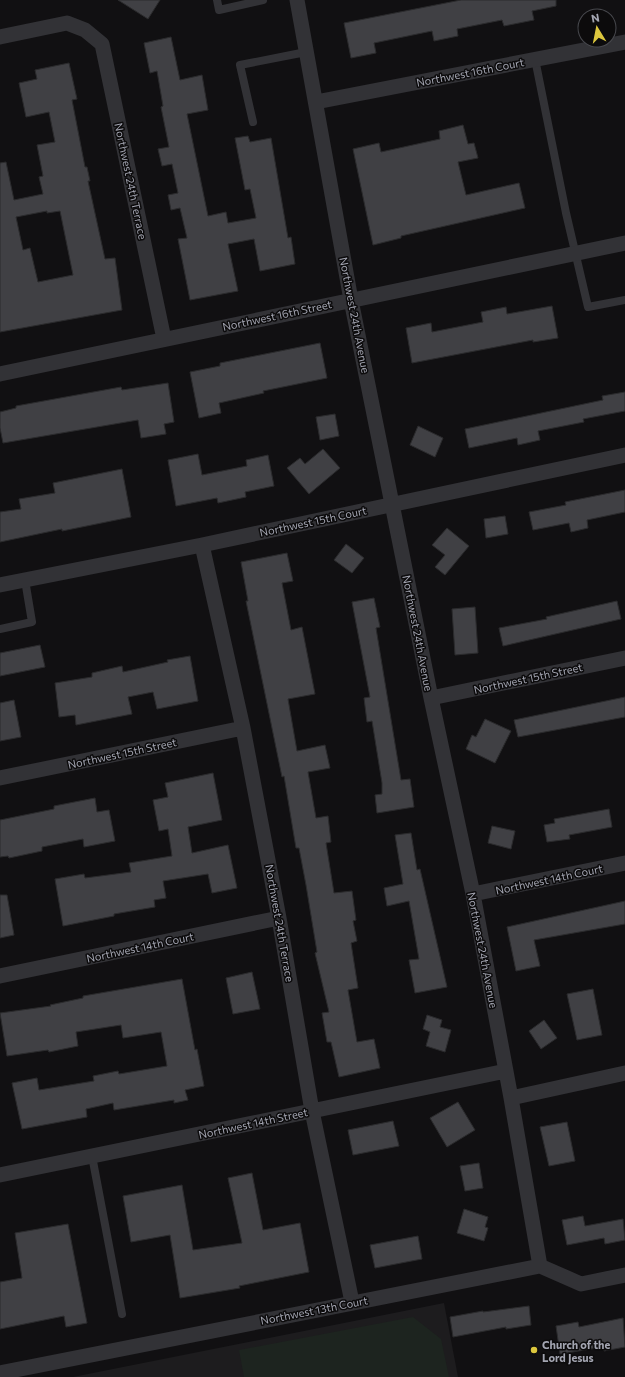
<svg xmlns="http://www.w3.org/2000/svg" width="625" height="1377" font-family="Commissioner,sans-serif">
<rect width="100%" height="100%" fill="#111012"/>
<path fill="#1d1c1e" d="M444,1303L458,1377H73Z"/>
<path fill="#1d241f" d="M413,1317L441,1339L449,1377H244L239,1350Z"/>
<path fill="#404044" stroke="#2b2b2d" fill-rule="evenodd" d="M118,0H160L148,19Z
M461,0H556V6L532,11L534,20L504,26L502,20L457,29L458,36L434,41L432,31L374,43L376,53L351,58L344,23Z
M171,37L180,80L202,75L208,110L187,114L208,216L226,212L228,223L256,218L250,189L245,190L235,138L248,136L250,142L271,138L288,238L291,237L295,264L260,271L254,239L228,244L238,291L190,300L178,239L187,238L180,208L171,210L168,195L178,193L172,164L162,166L158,149L169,147L161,107L163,106L157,71L150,73L144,43Z
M69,63L77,99L72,100L85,167H87L90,181H88L105,259L115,258L122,310L0,332V163L6,162L14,200L43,194L39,177L43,176L37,145L55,142L49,112L26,117L19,83L37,79L35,70ZM47,211V213L60,211L73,275L38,282L30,248L23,250L16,217Z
M463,125L468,144L474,143L478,158L458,162L466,195L519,183L525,208L401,236V238L373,245L353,149L379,143L381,152L440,139L439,131Z
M552,306L558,338L533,342V340L412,363L406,328L431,323L432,332L483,322L481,312L506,307L507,314Z
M320,343L327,378L263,391L264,393L219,403L221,413L199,418L190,372L220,366V363Z
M168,383L174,422L164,424L166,434L141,438L138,420L3,443L0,428V412L16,408V406L121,387L122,390Z
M625,392V411L583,419L584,422L538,431L540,440L518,445L517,438L469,448L465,429L603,400L602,396Z
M335,414L339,436L320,440L316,417Z
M418,426L443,438L435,457L410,445Z
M323,449L340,468L309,494L287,468L300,458L305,464Z
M198,454L202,475L247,466L246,460L268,455L274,486L245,492L246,497L218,503L217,498L176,506L168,460Z
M122,469L131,517L62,531V529L0,542V512L21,509L19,499L55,493L53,483Z
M625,490V512L587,520L588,528L571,532L569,523L533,530L529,512L566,505L565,502Z
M505,516L508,534L486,538L484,519Z
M447,528L469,546L445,575L435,567L445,555L432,545Z
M346,544L364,558L352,573L334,560Z
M287,553L293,581L282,583L291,630L302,627L315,694L288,699L297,751L325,745L330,768L308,772L316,818L328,816L331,842L326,843L334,893L352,891L356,920L353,921L357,941L351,943L358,988L348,990L357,1042L374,1039L380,1068L339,1077L331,1042H327L322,1013L329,1012L315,953L317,952L306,885L299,848H296L284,776L282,777L246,601H248L241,562Z
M374,598L380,627L376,628L401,780L410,779L414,807L377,813L375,795L382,794V783L372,721L367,722L364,698L370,697L352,602Z
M617,601L621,619L503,646L499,628L547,619L546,617Z
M475,607L478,653L455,655L452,609Z
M40,645L45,667L0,676V653Z
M190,656L198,701L157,709L153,692L128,697L132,714L76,725L75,715L59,717L55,683L92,677V673L122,666L123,672L168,662L167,660Z
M625,697V717L518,737L514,720Z
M14,700L21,737L0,741V703Z
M485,719L511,731L495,763L466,749L472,735L476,737Z
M213,773L222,820L188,827L192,853L228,845L237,888L212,893L208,874L163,881L166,898L154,900L155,907L114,914V916L63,926L55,879L84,874L85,878L131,872L129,863L172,856L168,829L159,831L153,800L168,797L165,783Z
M95,798L97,812L109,810L115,841L84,847L83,839L42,847V851L9,858L8,856L0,857V820L54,809V806Z
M609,809L612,827L569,835L570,839L547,842L544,825L555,823L554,819Z
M492,826L515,831L511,849L488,843Z
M411,833L417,870L420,869L447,987L415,993L409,960L419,959L409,901L387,906L384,888L403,884L395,835Z
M0,895H7L14,935L0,938Z
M625,901V924L534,940L540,966L516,971L507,927Z
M252,972L260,1009L233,1014L226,978Z
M182,979L195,1050L197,1049L204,1086L185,1090L188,1100L174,1103V1100L114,1110L113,1103L86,1109L87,1117L22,1129L12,1083L37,1078L39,1090L94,1081L93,1076L118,1071L119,1074L167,1066L161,1032L123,1038L121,1025L76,1032L78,1046L49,1052L48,1050L7,1056L0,1013L51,1006L50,1005L83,998V996Z
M593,989L602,1035L577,1040L567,994Z
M427,1015L442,1020L440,1027L451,1030L445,1052L426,1046L430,1032L423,1029Z
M544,1020L557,1038L541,1049L529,1031Z
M458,1102L475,1130L447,1147L430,1118Z
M393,1121L399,1146L353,1155L348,1130Z
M567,1122L575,1161L549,1166L540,1127Z
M479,1163L483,1188L465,1191L460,1166Z
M252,1173L263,1230L300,1223L309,1272L239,1286L240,1288L180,1298L170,1235L131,1242L123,1196L182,1185L193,1250L242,1243L228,1178Z
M464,1209L488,1217L485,1227L488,1228L484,1241L457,1233Z
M583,1216L585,1226L623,1219L625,1240L605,1244L604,1238L567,1245L562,1220Z
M68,1224L87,1323L66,1327L64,1316L0,1329V1282L22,1278L15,1233Z
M418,1236L422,1259L375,1268L370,1245Z
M529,1306L531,1325L506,1329V1327L453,1337L450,1317L483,1311V1312Z
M623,1318L625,1347L604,1351L603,1347L560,1354L556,1326L578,1322L579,1327Z"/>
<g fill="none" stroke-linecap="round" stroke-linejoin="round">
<path stroke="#323236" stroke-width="8" d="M217,0L219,10L263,0
M535,59L566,213L588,307L625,300
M253,122L240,65L306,52
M0,629L32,622L25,580
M92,1156L122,1314"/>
<path stroke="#323236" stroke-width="15" d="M297,0L351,300L431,698L473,894L511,1098L540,1266
M0,37L67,23L85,30L102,44L164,339
M316,102L625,42
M0,374L625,243
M202,545L243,728L279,918L312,1111L352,1302
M0,585L202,545L625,455
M431,698L625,658
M0,778L243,728
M473,894L625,863
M0,976L279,918
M511,1098L625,1073
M0,1175L506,1071
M0,1373L540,1266L581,1284L625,1275"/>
</g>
<circle fill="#dcc73e" stroke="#0c0b0c" stroke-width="1.5" cx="534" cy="1350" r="4"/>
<g text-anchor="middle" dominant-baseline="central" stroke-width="3" stroke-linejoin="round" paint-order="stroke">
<g font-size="11" fill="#a3a5b1" stroke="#0c0b0c">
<text transform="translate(470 72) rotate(-11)">Northwest 16th Court</text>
<text transform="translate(131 181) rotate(78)">Northwest 24th Terrace</text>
<text transform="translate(277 315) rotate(-12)">Northwest 16th Street</text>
<text transform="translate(355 315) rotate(79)">Northwest 24th Avenue</text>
<text transform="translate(313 521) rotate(-12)">Northwest 15th Court</text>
<text transform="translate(418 633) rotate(79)">Northwest 24th Avenue</text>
<text transform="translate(528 678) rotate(-12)">Northwest 15th Street</text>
<text transform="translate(122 753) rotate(-12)">Northwest 15th Street</text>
<text transform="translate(549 879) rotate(-12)">Northwest 14th Court</text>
<text transform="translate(280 923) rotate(80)">Northwest 24th Terrace</text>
<text transform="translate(140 947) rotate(-12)">Northwest 14th Court</text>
<text transform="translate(483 950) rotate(79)">Northwest 24th Avenue</text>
<text transform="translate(253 1123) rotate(-12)">Northwest 14th Street</text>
<text transform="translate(314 1310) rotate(-11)">Northwest 13th Court</text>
</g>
<g font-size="11" font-weight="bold" fill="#a3a5b1" stroke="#0c0b0c" text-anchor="start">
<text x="542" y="1344">Church of the<tspan x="542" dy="13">Lord Jesus</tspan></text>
</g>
</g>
<g transform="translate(597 28) rotate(350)"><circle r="19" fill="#0c0b0c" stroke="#48494e"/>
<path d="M0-3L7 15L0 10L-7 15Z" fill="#dcc73e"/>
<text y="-6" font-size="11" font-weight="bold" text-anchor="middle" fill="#a3a5b1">N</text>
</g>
</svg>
